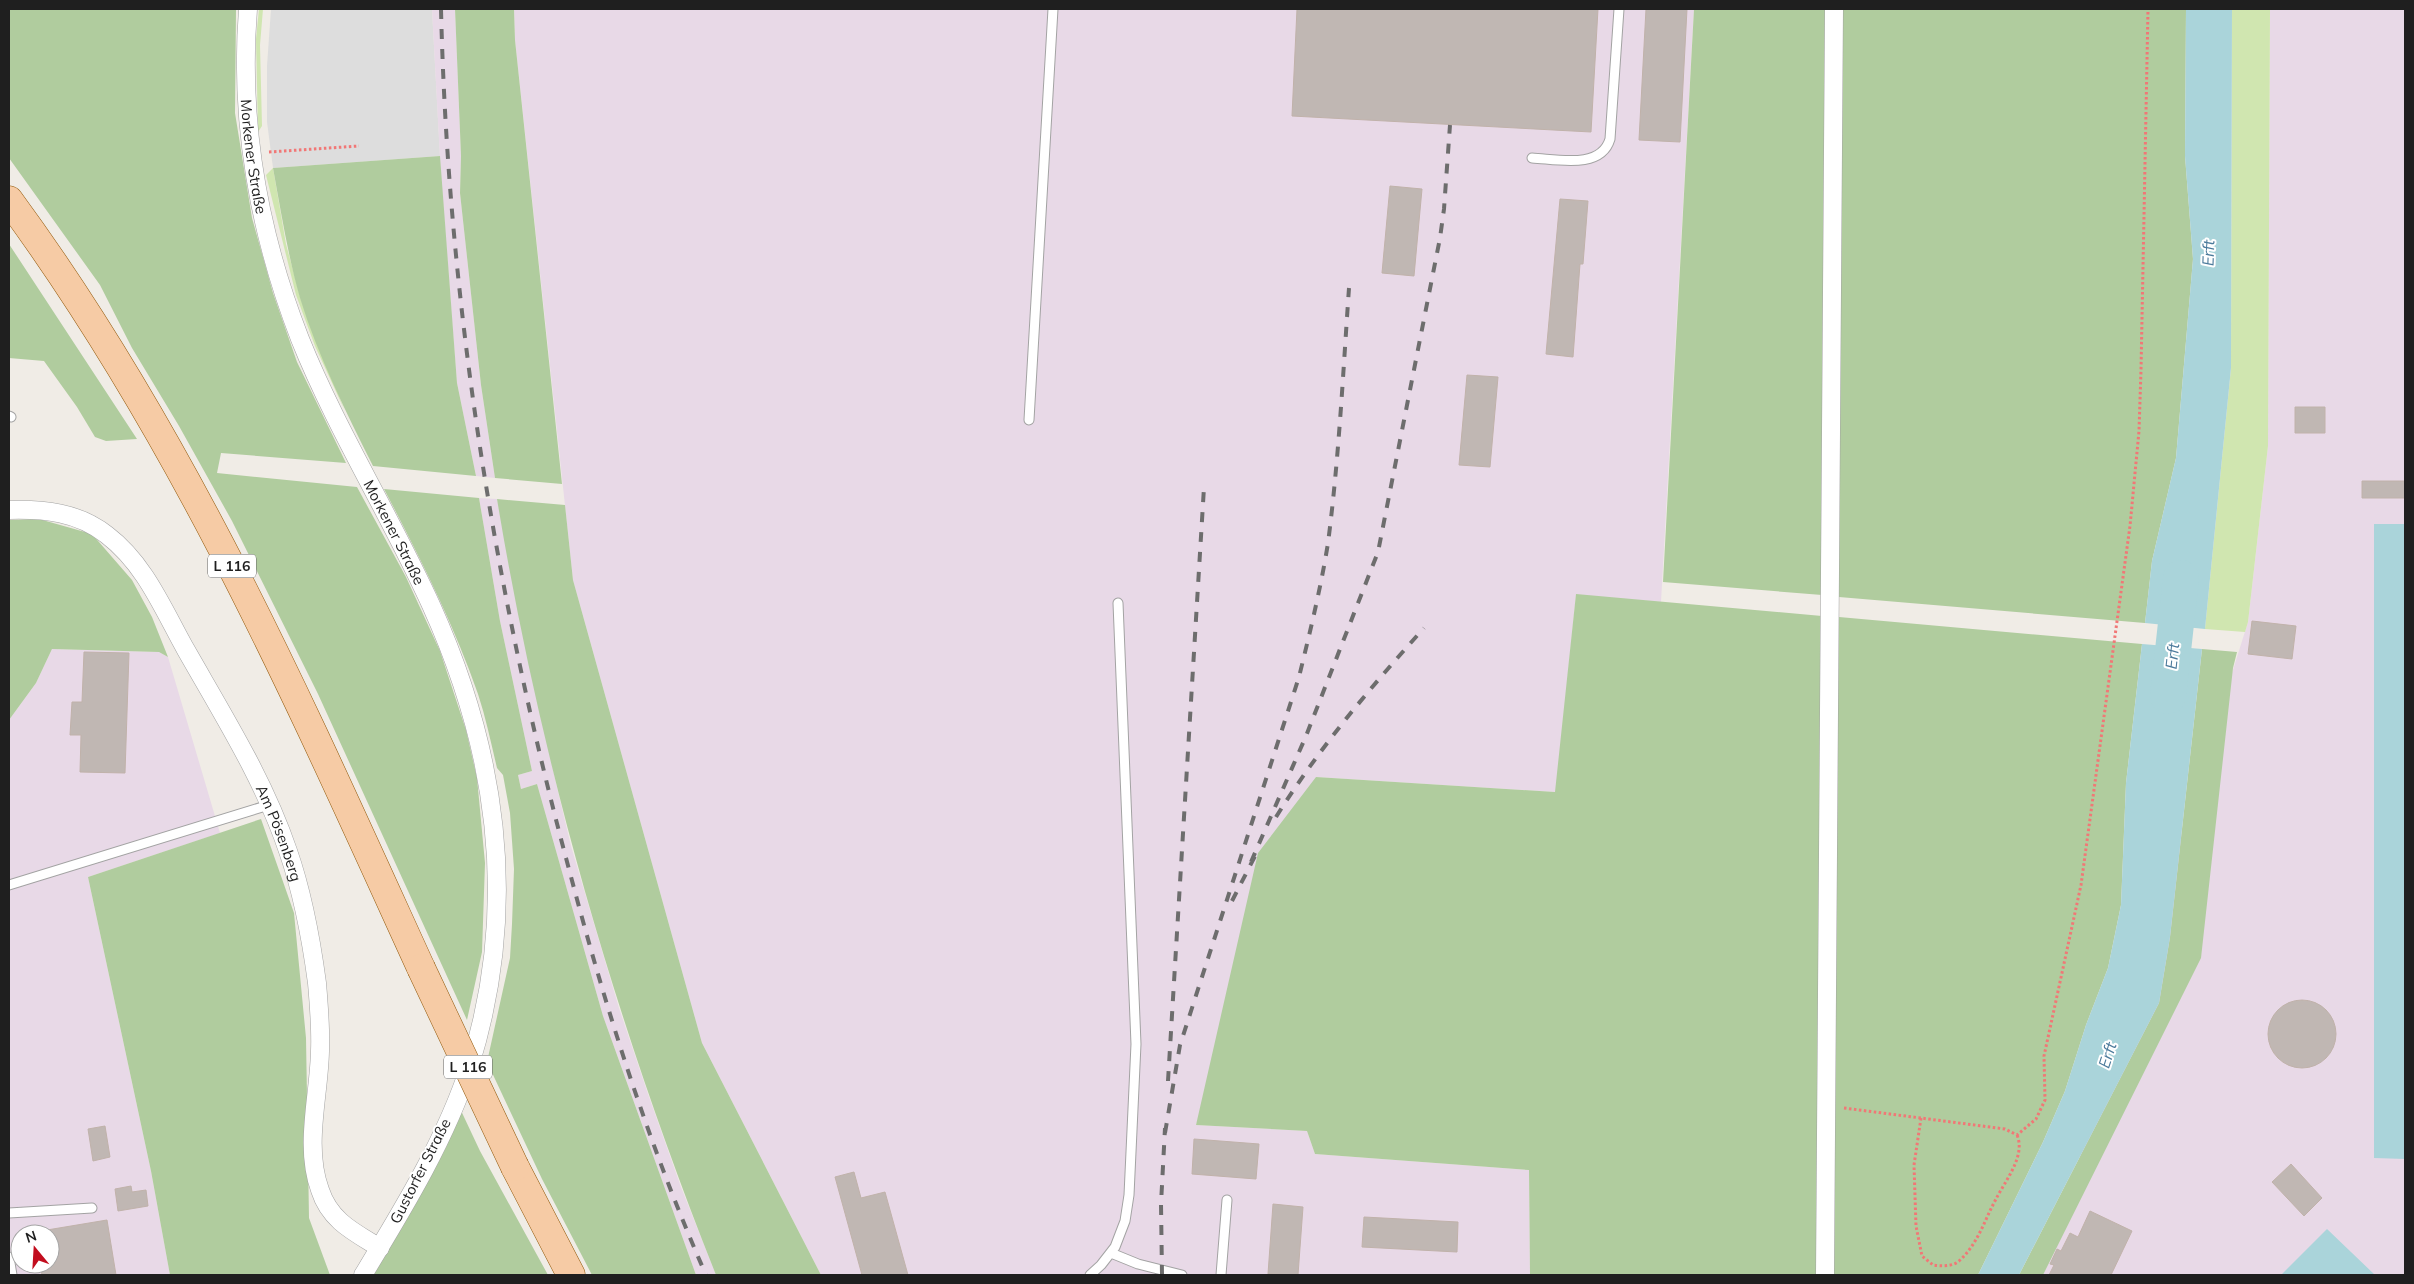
<svg xmlns="http://www.w3.org/2000/svg" width="2414" height="1284" font-family="Mulish,sans-serif">
<rect width="100%" height="100%" fill="#f0ece6"/>
<path fill="#ddd" d="M271,9H432L440,156L273,168L267,122V66Z"/>
<path fill="#e8d9e7" fill-rule="evenodd" d="M432,9H455L461,156L460,193L481,385L495,478L476,476L457,383L441,178Z
M514,9H1694L1661,602L1576,595L1556,792L1316,777L1196,1125L1307,1131L1315,1154L1529,1170L1530,1275H821L702,1043L573,580L515,40Z
M2270,9H2405V1275H2043L2248,622L2268,446Z
M479,498L497,499L556,783L571,846L619,1008L648,1094L681,1187L716,1275H696L603,1016L537,784L521,789L518,775L532,771L500,621Z
M52,649L159,652L168,657L220,833L88,877L151,1171L170,1275H9V720L36,683ZM20,1234H50V1264H20Z"/>
<path fill="#d0e6b0" d="M259,9H263L260,45L262,126L258,132L256,39Z
M2232,9H2270L2268,446L2248,622L2245,632L2205,629L2231,368Z
M273,168L286,244L301,300L345,411L315,346L296,295L266,175Z"/>
<path fill="#b0cc9e" d="M9,9H236L235,113L252,218L273,293L297,362L346,463L221,453L217,473L357,487L406,577L440,651L466,730L477,778L485,863L482,952L467,1020L318,694L232,521L179,426L132,348L100,285L9,158Z
M455,9H514L515,40L562,484L495,478L481,385L460,193L461,156Z
M1694,9H1828L1822,595L1663,582Z
M1840,9H2186L2185,156L2193,259L2176,458L2152,561L2145,623L1839,597Z
M440,156L457,383L476,476L373,466C346,412 318,356 300,298C288,256 281,212 273,168Z
M9,244L137,439L106,441L95,437L77,407L44,361L9,358Z
M384,489L479,498L500,621L532,771L518,775L521,789L537,784L603,1016L696,1275H592L542,1179L487,1062L510,958L512,924L514,869L510,813L503,775L497,768C491,743 486,718 478,694C453,622 419,556 384,489Z
M497,499L565,505L573,580L702,1043L821,1275H716C616,1024 541,766 497,499Z
M39,519L92,534L132,580L152,617L168,657L159,652L52,649L36,683L9,720V520Z
M1576,594L1822,616L1818,1275H1530L1529,1170L1315,1154L1307,1131L1196,1125L1258,853L1316,777L1555,792Z
M1839,617L2142,644L2126,783L2121,905L2108,968L2086,1025L2065,1091L2043,1142L1978,1275H1831L1834,810Z
M2202,649L2237,652L2233,668L2201,958L2043,1275H2019L2159,1003L2170,937Z
M261,819L294,913L306,1038L309,1218L330,1275H170L151,1171L88,877Z
M456,1100L480,1151L548,1275H363Z"/>
<path fill="#aad4da" d="M2186,9H2232L2231,368L2205,629L2145,623L2152,561L2176,458L2193,259L2185,156Z
M2374,524H2405V1159L2374,1158Z
M2142,644L2202,649L2170,937L2159,1003L2019,1275H1978L2043,1142L2065,1091L2086,1025L2108,968L2121,905L2126,783Z
M2327,1229L2375,1275H2281Z"/>
<g fill="none" stroke-linecap="round" stroke-linejoin="round">
<path stroke="#aad4da" stroke-width="36" d="M2168,696L2181,578"/>
</g>
<path fill="#c0b7b3" stroke="#c0b2aa" d="M1297,9H1598L1591,132L1292,116Z
M1646,9H1687L1680,142L1639,140Z
M1390,186L1422,189L1414,276L1382,273Z
M1560,199L1588,201L1583,264H1580L1573,357L1546,354Z
M1467,375L1498,377L1490,467L1459,465Z
M2295,407H2325V433H2295Z
M2362,481H2405V498H2362Z
M2252,621L2296,626L2292,659L2248,654Z
M84,652L129,653L125,773L80,772L81,735H70L72,702H82Z
M2268 1034a34 34 0 1 1 68 0a34 34 0 1 1-68 0Z
M105,1126L110,1157L93,1161L88,1129Z
M1194,1139L1259,1144L1256,1179L1192,1174Z
M2291,1164L2322,1198L2304,1216L2272,1182Z
M854,1172L861,1198L885,1192L908,1275H862L835,1177Z
M131,1186L132,1192L146,1190L148,1206L118,1211L115,1189Z
M1273,1204L1303,1207L1298,1275L1268,1274Z
M2090,1211L2132,1231L2111,1275H2049L2054,1265L2050,1264L2057,1249L2061,1251L2070,1233L2078,1237Z
M1364,1217L1458,1222L1457,1252L1362,1247Z
M107,1220L116,1275H42L40,1264H50V1234H35V1232Z"/>
<g fill="none" stroke-linecap="round" stroke-linejoin="round">
<g stroke="#a3a3a3" stroke-width="11">
<path id="lane" d="M1532,158C1556,159 1601,170 1610,139L1619,9
M9,416L11,417
M1029,420L1053,9
M9,885L269,805
M9,1213L92,1208
M1111,1253L1138,1264L1182,1275
M9,1257L12,1275
M1090,1275L1101,1265L1115,1247L1125,1221L1129,1195L1136,1044L1118,603
M1221,1275L1227,1200"/>
</g>
<g stroke="#a3a3a3" stroke-width="19">
<g id="street">
<path id="s1" d="M248,9C239,121 259,234 300,339C337,431 390,515 431,605C498,753 519,908 470,1065C446,1139 403,1209 363,1275"/>
<path id="s2" d="M9,510C44,509 78,512 107,535C145,564 163,609 186,650C223,715 264,780 288,851C303,894 311,938 317,983C319,1006 321,1029 320,1051C319,1097 304,1146 320,1190C330,1221 354,1232 380,1248"/>
<path d="M1825,1275L1834,9"/>
</g>
</g>
<g stroke="#91580a" stroke-width="29">
<path id="primary" d="M9,200C184,438 299,701 421,968
M515,1167L571,1275"/>
</g>
<path stroke="#f17776" stroke-width="3" stroke-dasharray="2.5 2.5" stroke-linecap="butt" d="M269,152L359,146
M1844,1108L2005,1129L2017,1135L2036,1119L2045,1100L2044,1056L2081,885L2130,526L2139,431L2141,370L2148,9
M1921,1118L1914,1165L1916,1226L1922,1256L1933,1265C1941,1266 1952,1267 1959,1261C1978,1244 1984,1221 1996,1199C2005,1181 2026,1156 2017,1135"/>
<use href="#lane" stroke="#fff" stroke-width="9"/>
<use href="#street" stroke="#fff" stroke-width="18"/>
<use href="#primary" stroke="#f6cba5" stroke-width="28"/>
<path stroke="#6d6d6d" stroke-width="4" stroke-dasharray="10 10" stroke-linecap="butt" d="M441,9C448,301 494,591 570,873C606,1010 649,1146 706,1275
M1276,817C1319,748 1370,688 1424,628
M1251,862L1306,736L1378,552L1440,238L1444,209L1450,125
M1232,901L1255,856
M1168,1081L1204,487
M1165,1133L1180,1045L1299,677C1310,632 1321,587 1328,543C1339,458 1343,373 1349,288
M1162,1275L1161,1204L1165,1128"/>
<g stroke="#91580a" stroke-width="29" stroke-linecap="butt">
<path id="primary-bridge" d="M421,968L515,1167"/>
</g>
<use href="#primary-bridge" stroke="#f6cba5" stroke-width="28"/>
</g>
<g text-anchor="middle" dominant-baseline="central" stroke-width="4" stroke-linejoin="round" paint-order="stroke">
<g fill="#fff" stroke="#626262" stroke-width="1">
<rect x="208" y="554.5" width="48" height="23" rx="4"/>
<rect x="444" y="1055.5" width="48" height="23" rx="4"/>
</g>
<g font-size="14" font-weight="bold" fill="#1f1f1f">
<text x="232" y="566">L 116</text>
<text x="468" y="1067">L 116</text>
</g>
<g font-size="15" fill="#1f1f1f" stroke="#fff">
<text stroke="none"><textPath href="#s1" startOffset="148">Morkener Straße</textPath></text>
<text stroke="none"><textPath href="#s1" startOffset="552">Morkener Straße</textPath></text>
<text stroke="none"><textPath href="#s2" startOffset="450">Am Pösenberg</textPath></text>
<text transform="translate(420 1171) rotate(-63)">Gustorfer Straße</text>
</g>
<g font-size="16" font-style="italic" fill="#4b7a9b" stroke="#fff">
<text transform="translate(2208 253) rotate(-88)">Erft</text>
<text transform="translate(2172 656) rotate(-84)">Erft</text>
<text transform="translate(2107 1055) rotate(-72)">Erft</text>
</g>
</g>
<rect width="2414" height="1284" fill="none" stroke="#1f1f1f" stroke-width="20"/>
<g transform="translate(35 1249) rotate(342)"><circle r="24" fill="#ffffff" stroke="#a5a5a5"/>
<path d="M0-4L9 19L0 12L-9 19Z" fill="#c20d1e"/>
<text y="-8" font-size="14" font-weight="bold" text-anchor="middle" fill="#1f1f1f">N</text>
</g>
</svg>
